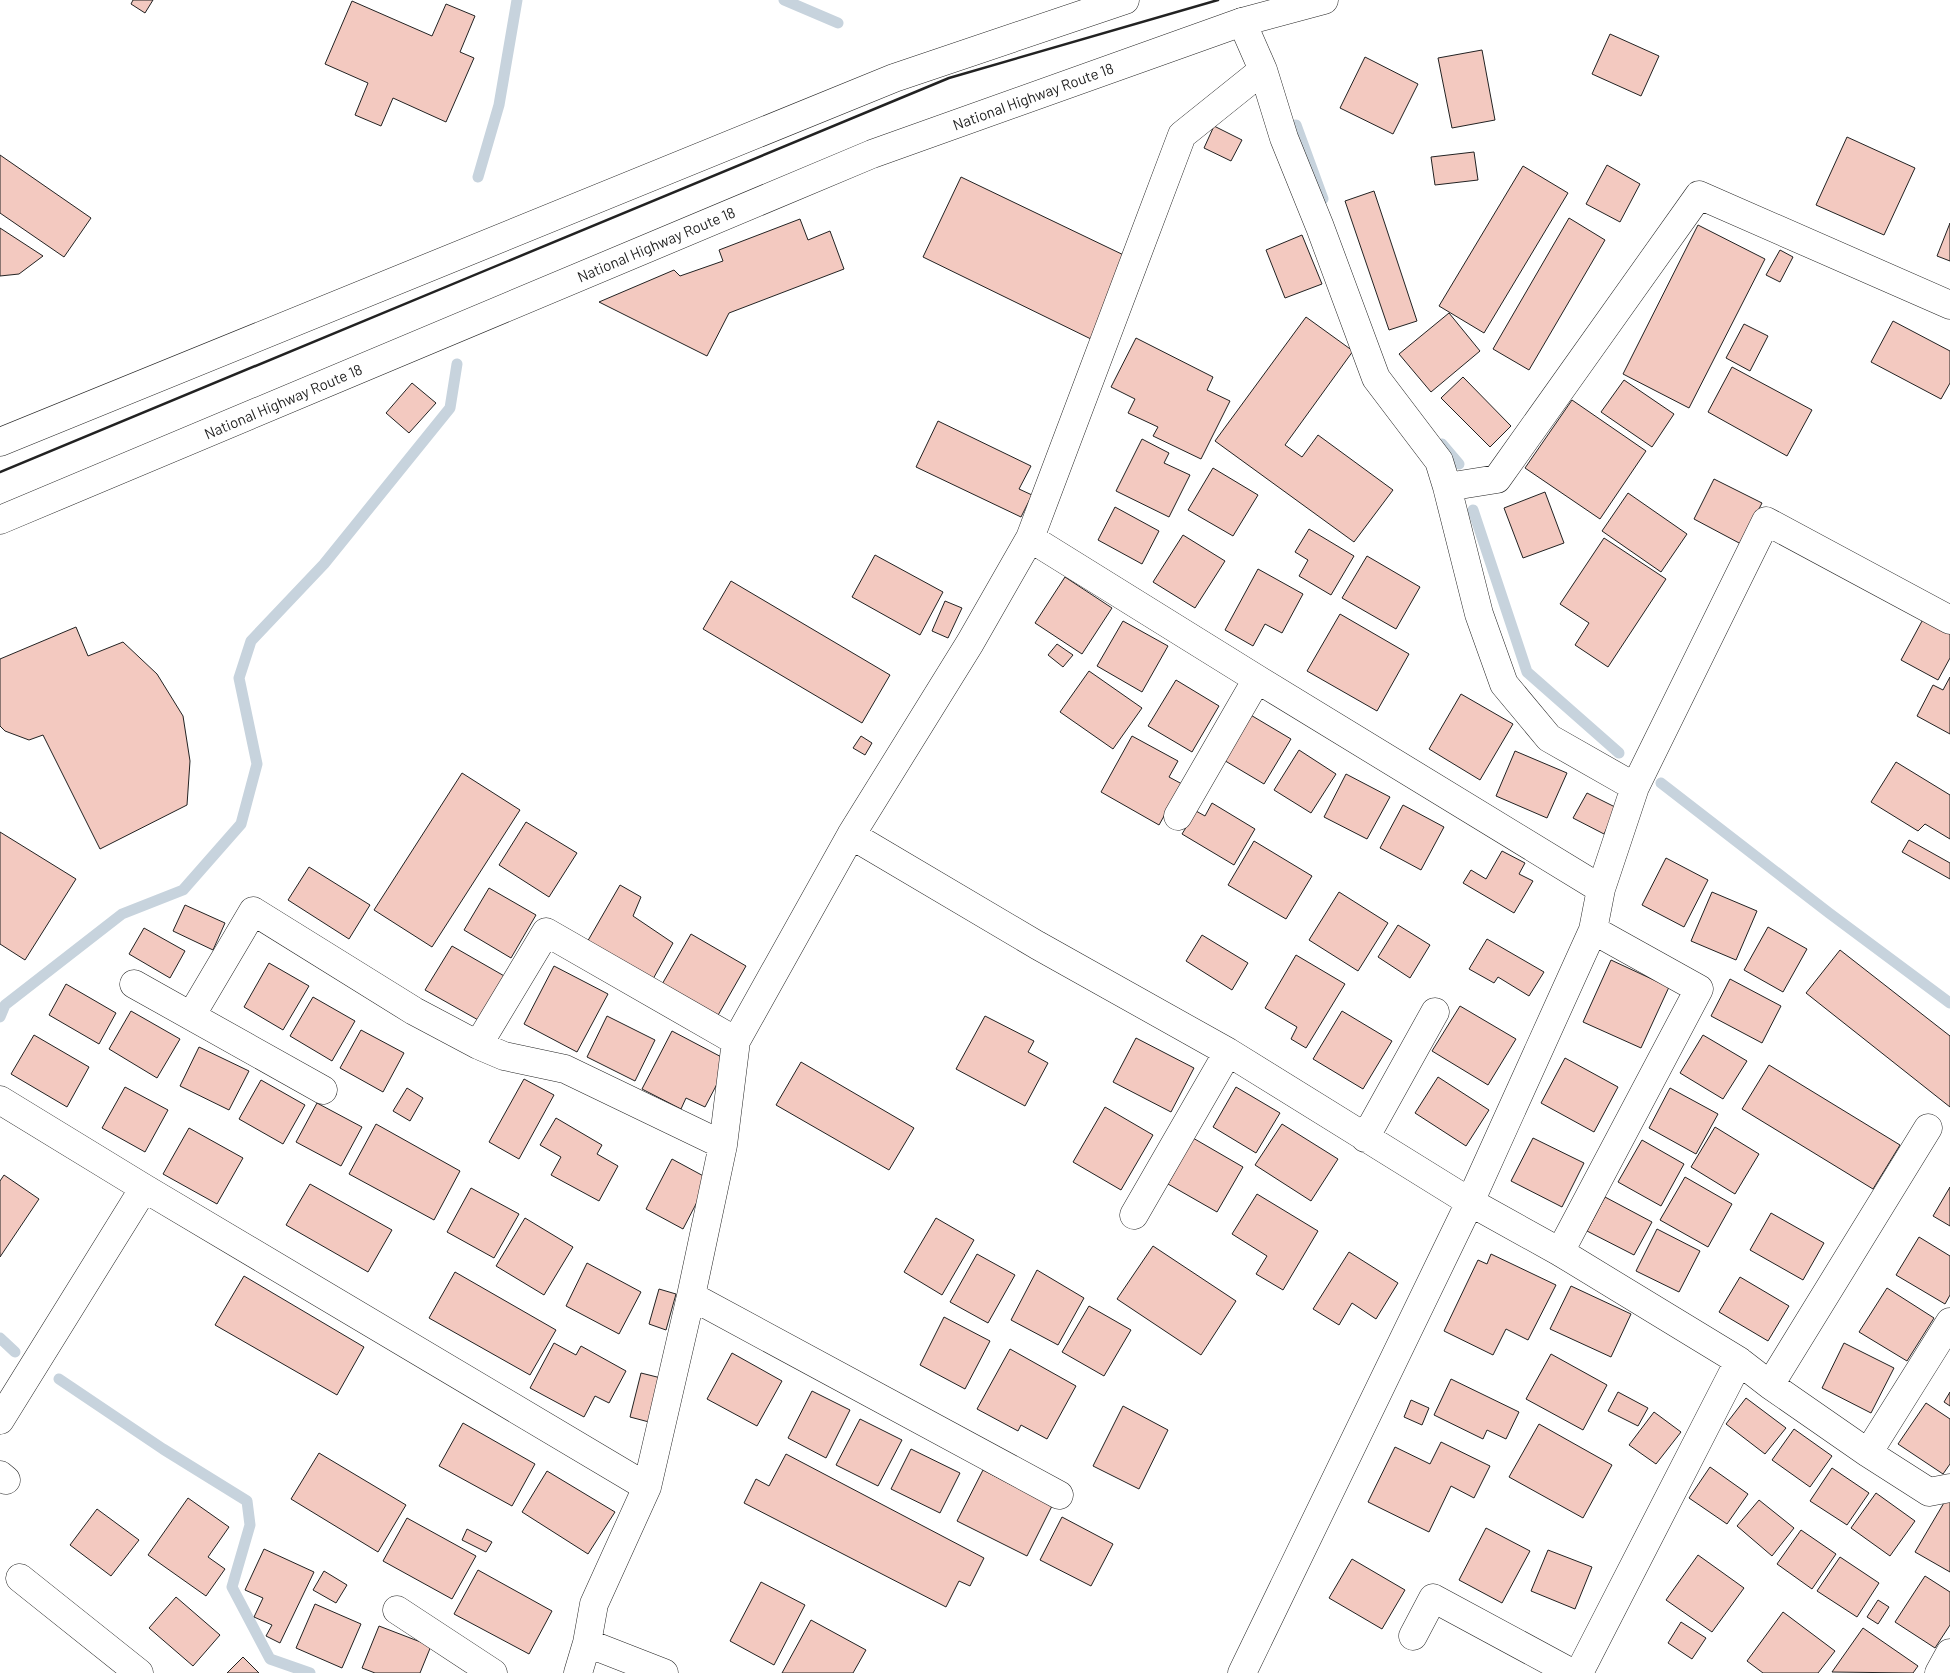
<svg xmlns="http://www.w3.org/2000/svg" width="1950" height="1673" font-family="Barlow,sans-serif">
<rect width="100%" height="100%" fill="#fff"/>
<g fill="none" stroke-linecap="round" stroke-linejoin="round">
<path stroke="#c7d3dd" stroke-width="11" d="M784,0L838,23
M1296,125L1323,199
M478,177L499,105L517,0
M1442,444L1459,464
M1473,510L1527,672L1619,753
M1661,783L1829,913L1950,1003
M0,1017L5,1005L122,914L183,890L241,824L257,764L239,678L251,641L324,564L450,408L457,364
M0,1338L15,1352
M59,1379L163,1449L247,1501L250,1525L232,1587L270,1659L310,1673"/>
</g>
<path fill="#f3c9c0" stroke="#222" d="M133,0H153L145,13L131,4Z
M352,1L432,36L446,4L475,16L460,52L474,58L446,122L393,98L381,126L355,115L368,83L325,64Z
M1610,34L1659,56L1641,96L1592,74Z
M1482,50L1495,120L1452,128L1438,58Z
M1365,57L1418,84L1393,134L1340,108Z
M1214,126L1242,140L1231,161L1204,148Z
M1847,137L1915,168L1884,235L1816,205Z
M1474,152L1478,180L1435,185L1431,157Z
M0,155L91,218L64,257L0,213Z
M1607,165L1640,184L1620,222L1586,204Z
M1523,166L1568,193L1484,333L1439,306Z
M961,177L1132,259L1093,340L923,257Z
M1374,191L1417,321L1389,330L1345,201Z
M1569,218L1605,240L1529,370L1493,349Z
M800,219L808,240L830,231L844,269L729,313L707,356L599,302L674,270L680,276L723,261L719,250Z
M1950,223V261L1937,256Z
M1698,225L1765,259L1689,408L1623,374Z
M0,228L43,256L19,274L0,276Z
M1302,235L1322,284L1285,298L1266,250Z
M1780,250L1793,257L1780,282L1766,275Z
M1449,313L1480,351L1431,392L1399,354Z
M1306,317L1353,351L1285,445L1302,457L1318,435L1393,490L1354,542L1215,441Z
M1893,321L1950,351V383L1941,399L1871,362Z
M1744,324L1768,336L1750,371L1726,358Z
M1136,338L1213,377L1207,390L1230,401L1201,459L1153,436L1158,427L1128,413L1135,399L1111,387Z
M1732,367L1812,410L1787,456L1708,412Z
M1463,377L1511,426L1490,447L1441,398Z
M1624,380L1674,414L1652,447L1601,412Z
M412,383L436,403L409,433L386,413Z
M1572,400L1646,451L1600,519L1525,468Z
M938,421L1031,466L1019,489L1032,495L1021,517L916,467Z
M1142,439L1169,453L1164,463L1190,475L1169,517L1116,491Z
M1213,468L1258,495L1233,536L1188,510Z
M1714,479L1762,503L1741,544L1694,519Z
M1545,492L1564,543L1523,558L1504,508Z
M1628,493L1687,534L1661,572L1602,531Z
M1115,507L1159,531L1142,564L1098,540Z
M1309,529L1354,556L1331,595L1299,576L1308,560L1295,552Z
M1183,535L1225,561L1195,608L1153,582Z
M1604,538L1666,579L1608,667L1575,645L1589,623L1560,604Z
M875,555L943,592L920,635L852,597Z
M1367,556L1420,587L1396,629L1342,598Z
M1258,569L1303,594L1282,633L1265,624L1253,646L1225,630Z
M1065,577L1112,608L1082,654L1035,623Z
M731,581L890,675L862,723L703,629Z
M945,601L962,608L948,638L932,631Z
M1928,610L1950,622V658L1938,680L1901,660Z
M1340,614L1409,654L1377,711L1307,671Z
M1123,621L1168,646L1142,692L1097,666Z
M76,627L88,656L123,642L157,674L183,716L190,761L187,805L100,849L43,735L29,740L5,731L0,726V659Z
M1057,644L1073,655L1063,667L1048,655Z
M1089,671L1142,708L1113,749L1060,712Z
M1950,677V734L1917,716L1933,685L1943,690Z
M1176,680L1219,706L1192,752L1148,726Z
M1461,694L1513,724L1480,780L1429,749Z
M1249,714L1291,739L1264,784L1222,759Z
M861,736L872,743L865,755L853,748Z
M1132,736L1178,761L1169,777L1182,784L1159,825L1101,792Z
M1299,750L1336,774L1311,813L1274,790Z
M1515,751L1567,773L1547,818L1496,796Z
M1896,762L1950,795V839L1925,824L1918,831L1871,802Z
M462,773L520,810L432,947L374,910Z
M1346,774L1390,797L1367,839L1324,817Z
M1587,793L1617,808L1604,834L1573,818Z
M1212,803L1255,829L1234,865L1182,834L1196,811L1205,816Z
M1403,805L1444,827L1421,870L1380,848Z
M526,822L577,853L549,897L499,865Z
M0,832L76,879L25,960L0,944Z
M1909,840L1950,863V879L1902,852Z
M1254,841L1312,876L1286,919L1228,885Z
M1502,851L1525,863L1519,874L1533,881L1514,913L1463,883L1471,870L1486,879Z
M1666,858L1708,880L1684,927L1642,905Z
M309,867L370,905L349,939L288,900Z
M620,885L641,897L633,916L673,943L653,979L586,944Z
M489,888L536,915L511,958L464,930Z
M1339,892L1388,923L1358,971L1309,940Z
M1712,892L1757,911L1736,960L1691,941Z
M185,905L225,923L213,950L173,931Z
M1398,925L1430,945L1410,978L1378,957Z
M1768,927L1807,949L1783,992L1744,970Z
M144,928L185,951L170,978L129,954Z
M691,934L746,966L717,1017L661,986Z
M1202,935L1248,963L1232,990L1186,961Z
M1487,939L1544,972L1529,996L1498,977L1494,983L1469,969Z
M452,946L506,977L480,1021L425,990Z
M1840,950L1950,1036V1107L1806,993Z
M1296,955L1345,984L1306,1048L1291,1039L1297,1027L1265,1008Z
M1611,960L1669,987L1641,1048L1583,1022Z
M269,963L309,986L283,1030L244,1007Z
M554,966L608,994L577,1052L524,1024Z
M1730,979L1781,1006L1762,1043L1711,1016Z
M66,984L116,1013L99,1044L49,1015Z
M313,997L355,1021L332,1061L290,1036Z
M1460,1006L1516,1039L1488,1085L1432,1051Z
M131,1011L180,1039L157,1078L109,1049Z
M1342,1011L1392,1041L1363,1089L1313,1059Z
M607,1016L655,1040L635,1081L587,1057Z
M985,1016L1034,1041L1028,1052L1048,1063L1025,1106L956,1069Z
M361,1030L404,1053L383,1092L340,1068Z
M672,1031L729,1061L705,1107L686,1098L681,1109L642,1089Z
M34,1035L89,1067L67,1107L11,1074Z
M1703,1035L1747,1061L1723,1099L1680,1073Z
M1136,1038L1194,1068L1171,1112L1113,1082Z
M199,1047L249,1071L229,1110L180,1086Z
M1565,1058L1618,1087L1594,1132L1541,1103Z
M801,1062L914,1128L889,1170L776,1105Z
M1769,1065L1900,1145L1873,1189L1742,1109Z
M1438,1077L1489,1110L1466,1146L1415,1113Z
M524,1079L554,1095L519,1159L489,1142Z
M261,1080L305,1105L283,1144L239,1119Z
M125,1087L168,1110L145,1152L102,1128Z
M1236,1087L1280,1113L1256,1153L1213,1127Z
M407,1088L423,1098L410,1121L393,1111Z
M1670,1088L1718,1114L1696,1154L1649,1128Z
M317,1103L362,1127L341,1166L296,1142Z
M1105,1107L1153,1135L1121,1190L1073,1162Z
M556,1118L602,1145L597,1154L618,1166L599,1201L551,1175L561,1157L540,1145Z
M376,1124L460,1171L434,1220L349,1174Z
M1282,1124L1338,1159L1311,1201L1255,1165Z
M1715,1127L1759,1154L1735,1194L1691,1167Z
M189,1128L243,1158L217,1204L163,1174Z
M1193,1138L1243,1167L1217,1212L1168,1184Z
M1533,1138L1584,1163L1562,1207L1511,1181Z
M1642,1140L1684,1164L1661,1206L1618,1182Z
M672,1159L709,1179L683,1229L646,1209Z
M4,1175L39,1199L0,1257V1181Z
M1685,1177L1732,1204L1708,1247L1660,1220Z
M310,1184L392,1230L368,1272L286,1225Z
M1950,1187V1226L1933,1216Z
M471,1188L519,1214L494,1258L447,1232Z
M1257,1194L1318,1231L1283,1290L1256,1274L1267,1256L1232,1234Z
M1605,1197L1652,1222L1634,1255L1587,1231Z
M1771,1213L1824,1243L1803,1280L1750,1250Z
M525,1218L573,1247L544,1295L496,1266Z
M936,1218L974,1240L942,1295L904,1272Z
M1657,1229L1700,1251L1679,1292L1636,1271Z
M1919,1237L1950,1256V1295L1945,1304L1896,1275Z
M1153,1246L1236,1301L1201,1355L1117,1299Z
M1349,1252L1398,1283L1376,1319L1352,1303L1339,1325L1313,1309Z
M977,1254L1015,1275L988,1323L950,1302Z
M1491,1254L1556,1285L1528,1340L1506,1329L1493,1355L1444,1331L1478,1260L1487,1264Z
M587,1263L641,1292L619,1334L566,1306Z
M1037,1270L1084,1298L1058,1345L1011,1320Z
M455,1272L556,1330L530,1375L429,1318Z
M244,1276L364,1347L337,1395L215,1325Z
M1740,1277L1789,1306L1768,1341L1719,1312Z
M1571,1286L1631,1314L1611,1357L1550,1329Z
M1887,1288L1934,1318L1907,1361L1859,1332Z
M659,1289L676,1294L666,1330L649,1324Z
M1089,1306L1131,1330L1104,1376L1062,1352Z
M944,1317L990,1341L965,1389L920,1365Z
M554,1343L576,1355L581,1346L626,1371L609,1403L595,1396L584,1417L530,1388Z
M1844,1343L1894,1368L1871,1413L1822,1388Z
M1010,1349L1076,1386L1047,1439L1021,1425L1018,1431L977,1409Z
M732,1353L782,1381L757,1426L707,1399Z
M1551,1354L1607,1385L1583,1430L1526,1399Z
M641,1373L661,1378L649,1422L630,1417Z
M1451,1379L1519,1412L1506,1439L1487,1430L1483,1439L1434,1415Z
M812,1391L850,1410L826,1458L788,1438Z
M1618,1392L1648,1408L1638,1426L1608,1411Z
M1950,1392V1406L1944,1402Z
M1746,1398L1786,1428L1765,1454L1726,1424Z
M1411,1400L1429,1408L1422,1425L1404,1417Z
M1926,1403L1950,1419V1464L1943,1474L1898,1444Z
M1123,1406L1168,1430L1139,1489L1093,1466Z
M1654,1412L1681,1432L1656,1464L1629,1445Z
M860,1419L902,1440L878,1486L836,1465Z
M463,1423L535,1464L512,1506L439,1466Z
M1539,1424L1612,1465L1583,1518L1509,1477Z
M1794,1429L1832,1456L1810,1487L1772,1460Z
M1441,1442L1490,1466L1474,1498L1451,1486L1429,1532L1368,1502L1395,1447L1430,1464Z
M911,1449L960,1473L940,1513L891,1489Z
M319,1453L406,1505L378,1552L291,1499Z
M786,1454L984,1558L970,1586L959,1581L946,1607L744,1503L756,1479L769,1486Z
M1710,1467L1748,1494L1727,1524L1689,1498Z
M1832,1468L1869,1493L1847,1525L1810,1501Z
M983,1470L1052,1506L1027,1556L957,1521Z
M547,1471L615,1512L588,1554L522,1512Z
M1876,1493L1915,1521L1890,1556L1851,1528Z
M1948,1496L1950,1497V1572L1915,1552Z
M188,1498L229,1527L208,1557L225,1569L206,1596L148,1555Z
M1759,1500L1794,1528L1772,1556L1737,1526Z
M97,1509L139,1540L111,1576L70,1545Z
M1062,1517L1113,1544L1091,1586L1040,1560Z
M407,1518L476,1556L452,1599L383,1561Z
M1486,1528L1530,1551L1502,1603L1459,1580Z
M467,1529L492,1542L486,1552L462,1540Z
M1801,1530L1836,1554L1812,1589L1777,1564Z
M264,1549L314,1572L280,1643L266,1636L272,1625L254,1617L263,1598L245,1590Z
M1548,1550L1592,1567L1575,1609L1531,1591Z
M1698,1555L1744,1588L1712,1632L1666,1600Z
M1840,1557L1879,1583L1857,1617L1817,1591Z
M1352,1559L1405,1590L1382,1629L1329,1598Z
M478,1570L552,1611L529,1654L454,1614Z
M324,1571L347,1585L336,1603L313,1590Z
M1925,1576L1950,1592V1625L1935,1648L1895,1622Z
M761,1582L805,1605L774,1665L730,1641Z
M176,1597L220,1635L193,1666L149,1628Z
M1878,1600L1889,1607L1878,1624L1867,1617Z
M315,1604L361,1624L342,1668L296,1648Z
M1783,1612L1835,1651L1818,1673H1763L1747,1661Z
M811,1620L866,1650L853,1673H782Z
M1681,1622L1706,1638L1692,1659L1668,1643Z
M379,1626L431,1646L420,1673H375L362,1668Z
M1863,1628L1918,1666L1913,1673L1832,1672Z
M243,1657L259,1673H227Z"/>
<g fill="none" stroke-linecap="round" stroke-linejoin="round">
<g stroke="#222" stroke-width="29">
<path id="minor" d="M1447,487L1497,479L1699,195L1950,305
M1030,538L1257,679L1601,889
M1635,787L1766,521L1950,620
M1178,816L1257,679
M851,835L1037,945L1228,1052L1470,1202L1560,1252L1739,1361L1770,1385L1868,1453L1929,1492L1950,1488
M134,984L323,1090
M191,1016L253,911L414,1011L478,1045L504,1056L565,1069L723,1145
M478,1045L546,932L736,1041
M0,1100L144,1188L647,1487
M1365,1138L1435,1012
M1134,1215L1228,1052
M1560,1252L1699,989L1593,930
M691,1296L1059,1495
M1770,1385L1928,1128
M0,1420L144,1188
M1868,1453L1950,1322
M0,1475L6,1480
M20,1578L139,1673
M397,1610L493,1673
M1413,1636L1433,1598L1572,1673
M587,1643L664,1673
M578,1673L587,1643L594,1604L647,1487L691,1296L723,1145L736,1041L851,835L970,643L1030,538L1182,135L1263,70L1242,22
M1242,1673L1470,1202L1593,930L1601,889L1635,787L1549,738L1504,684L1479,614L1447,487L1439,461L1376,378L1320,227L1284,138L1263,70
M1579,1673L1739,1361
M1939,1673L1950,1653"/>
</g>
<g stroke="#222" stroke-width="29">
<path id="highway" d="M0,442L894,78L1125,0
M0,520L872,154L1242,22L1324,0"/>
</g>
<use href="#minor" stroke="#fff" stroke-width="28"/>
<use href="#highway" stroke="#fff" stroke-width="28"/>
<path stroke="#222" stroke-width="2.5" d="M0,472L949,78L1218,0"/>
</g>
<g text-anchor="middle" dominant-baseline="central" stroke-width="4" stroke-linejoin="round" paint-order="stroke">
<g font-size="15" fill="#222" stroke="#fff">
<text transform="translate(1033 96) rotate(-20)">National Highway Route 18</text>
<text transform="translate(656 244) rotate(-23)">National Highway Route 18</text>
<text transform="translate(283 401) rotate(-23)">National Highway Route 18</text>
</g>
</g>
</svg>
